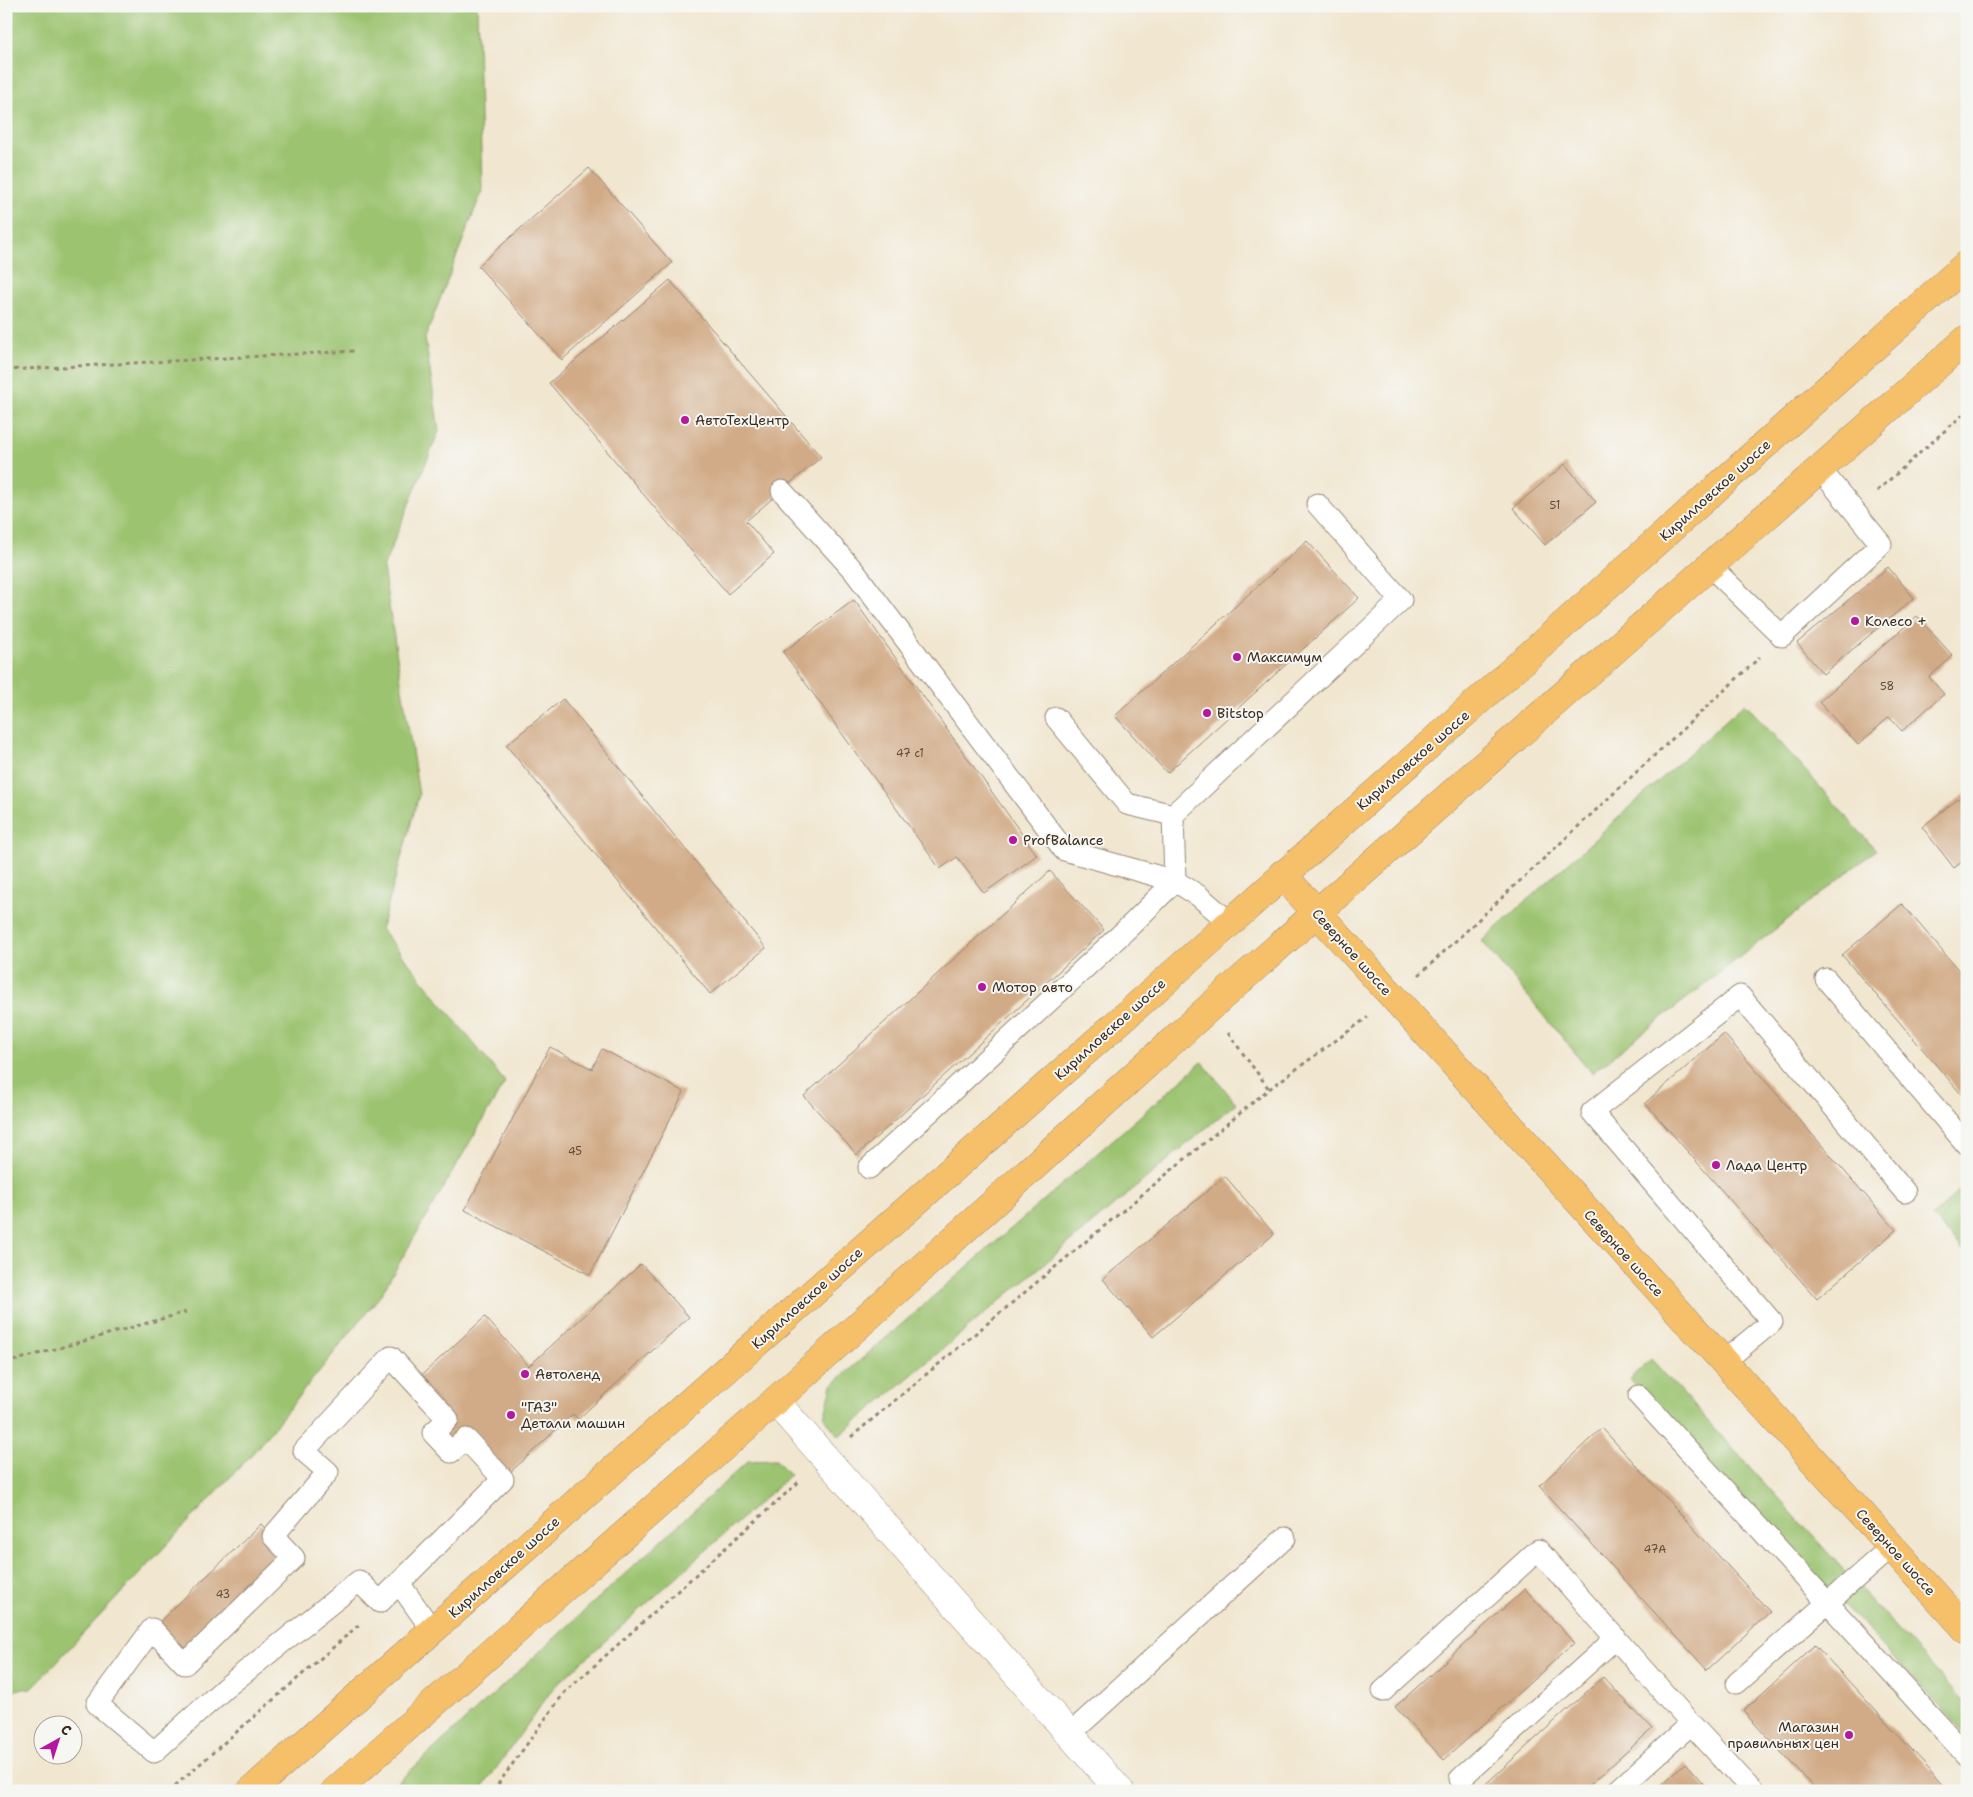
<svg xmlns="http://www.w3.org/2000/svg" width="1973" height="1797" font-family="'Shantell Sans',sans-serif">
<rect width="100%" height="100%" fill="#f6f6f2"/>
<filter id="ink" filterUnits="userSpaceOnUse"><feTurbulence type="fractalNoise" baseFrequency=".02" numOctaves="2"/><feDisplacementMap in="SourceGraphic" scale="10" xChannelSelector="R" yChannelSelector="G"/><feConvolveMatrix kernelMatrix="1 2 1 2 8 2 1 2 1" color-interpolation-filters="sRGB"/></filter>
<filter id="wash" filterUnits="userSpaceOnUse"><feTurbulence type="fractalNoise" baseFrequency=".0096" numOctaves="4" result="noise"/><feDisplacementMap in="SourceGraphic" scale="20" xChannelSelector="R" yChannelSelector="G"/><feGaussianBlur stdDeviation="1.12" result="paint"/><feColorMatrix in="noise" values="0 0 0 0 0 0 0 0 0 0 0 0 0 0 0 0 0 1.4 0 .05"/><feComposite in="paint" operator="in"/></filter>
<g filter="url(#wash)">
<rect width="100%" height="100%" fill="#f1e6cf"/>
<path fill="#9bc36f" stroke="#6b7646" d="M6,6H477L482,191L425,338L439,431L383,568L419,795L381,929L505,1082L380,1296L253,1453L32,1688L6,1691Z
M1745,703L1876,850L1592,1073L1482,941Z
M1202,1062L1236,1103L839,1436L824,1418L832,1385Z
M1967,1183V1254L1932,1217Z
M1651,1359L1967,1705V1735L1629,1379Z
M776,1460L790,1475L554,1687L480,1791H388L748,1461Z"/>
<g id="blocks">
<path fill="#d1ab87" d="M589,168L672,263L562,360L478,266Z
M670,280L821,457L746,521L774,554L728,594L549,383Z
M1565,464L1596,502L1545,545L1513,508Z
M1307,541L1359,598L1167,773L1115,716Z
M1888,567L1914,598L1823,674L1797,643Z
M854,600L1037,855L984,893L957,857L940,869L783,652Z
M1917,616L1953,656L1929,677L1944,694L1902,731L1889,717L1858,745L1819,702Z
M563,699L766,948L710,994L506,745Z
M1967,792V858L1954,868L1922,827Z
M1050,871L1104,930L857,1155L804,1096Z
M1902,904L1967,980V1101L1842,955Z
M1724,1034L1896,1230L1817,1299L1645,1103Z
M550,1047L592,1069L602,1049L684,1092L590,1275L465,1210Z
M1225,1176L1274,1234L1153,1337L1103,1279Z
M641,1264L689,1317L578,1419L573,1414L503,1479L466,1439L451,1452L433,1433L448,1419L414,1382L485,1317L529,1366Z
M1602,1428L1770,1612L1707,1670L1539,1486Z
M261,1524L294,1558L185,1664L152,1629Z
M1525,1589L1574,1643L1444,1760L1395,1707Z
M1815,1645L1950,1791H1817L1743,1711Z
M1603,1677L1652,1729L1583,1791H1478Z
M1685,1763L1710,1791H1655Z"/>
</g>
</g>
<g filter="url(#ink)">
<use href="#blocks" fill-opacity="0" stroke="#968876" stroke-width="1"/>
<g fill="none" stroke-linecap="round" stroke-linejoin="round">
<g stroke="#968876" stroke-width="23">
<path id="service" d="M782,491L854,571L1064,850L1175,881L1199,896L1229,922
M1711,567L1782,636L1881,544L1820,469
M1056,718L1127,804L1173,815
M1826,979L1967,1145
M869,1168L1130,926L1175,881L1173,815L1401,600L1317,504
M391,1357L448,1419L433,1433L451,1452L466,1439L503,1479L380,1602L359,1581L225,1688L154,1752L97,1704L152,1629L185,1664L294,1558L273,1536L328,1472L304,1451Z
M1723,1362L1772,1322L1592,1112L1740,996L1905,1192
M1639,1396L1967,1756
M399,1583L432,1630
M1737,1683L1891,1547
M1383,1691L1538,1550L1691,1724L1753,1791
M1070,1734L1285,1538
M1460,1779L1616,1638
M1617,1791L1691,1724"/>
</g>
<g stroke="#968876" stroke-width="29">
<path id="minor" d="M775,1401L1120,1791"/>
</g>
<g stroke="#968876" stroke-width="29">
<path id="primary" d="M1282,874L1967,1630
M251,1791L1175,972L1967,264
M335,1791L775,1401L1210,1007L1967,339"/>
</g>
<path stroke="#968876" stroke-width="3" stroke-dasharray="4 4" stroke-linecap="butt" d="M6,370L354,351
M1877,491L1967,411
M1419,975L1760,657
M1228,1033L1269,1089
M6,1363L186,1312
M851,1437L1269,1089L1368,1017
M169,1791L361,1623
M493,1791L564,1693L801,1480"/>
<use href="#service" stroke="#fff" stroke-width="21"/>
<use href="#minor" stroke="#fff" stroke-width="28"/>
<use href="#primary" stroke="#f6c06b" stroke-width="28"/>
</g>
</g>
<g fill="#b5179e" stroke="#f6f6f2" stroke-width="2">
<circle cx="685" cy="420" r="5"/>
<circle cx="1855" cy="621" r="5"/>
<circle cx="1237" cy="657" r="5"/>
<circle cx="1207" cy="713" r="5"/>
<circle cx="1013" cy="840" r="5"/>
<circle cx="982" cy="987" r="5"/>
<circle cx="1716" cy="1165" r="5"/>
<circle cx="525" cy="1374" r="5"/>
<circle cx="511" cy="1415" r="5"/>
<circle cx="1849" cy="1735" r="5"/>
</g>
<g text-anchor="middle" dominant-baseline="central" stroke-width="4" stroke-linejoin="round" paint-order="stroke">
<g font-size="11" fill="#604a38">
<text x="1555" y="505">51</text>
<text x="1887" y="686">58</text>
<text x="910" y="753">47 с1</text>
<text x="575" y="1151">45</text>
<text x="1655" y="1549">47А</text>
<text x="223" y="1594">43</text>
</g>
<g font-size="14" fill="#3b2a1e" stroke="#f6f6f2" text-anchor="start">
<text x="695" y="420">АвтоТехЦентр</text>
<text x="1865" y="621">Колесо +</text>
<text x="1247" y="657">Максимум</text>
<text x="1217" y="713">Bitstop</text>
<text x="1023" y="840">ProfBalance</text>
<text x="992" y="987">Мотор авто</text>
<text x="1726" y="1165">Лада Центр</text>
<text x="535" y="1374">Автоленд</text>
<text x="521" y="1407">"ГАЗ"<tspan x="521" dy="16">Детали машин</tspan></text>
<text x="1839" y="1727" text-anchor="end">Магазин<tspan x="1839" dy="16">правильных цен</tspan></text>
</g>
<g font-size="14" fill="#3b2a1e" stroke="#f6f6f2">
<text transform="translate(1715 490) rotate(-42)">Кирилловское шоссе</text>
<text transform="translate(1413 760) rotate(-41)">Кирилловское шоссе</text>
<text transform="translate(1352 952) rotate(48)">Северное шоссе</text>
<text transform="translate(1110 1029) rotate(-42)">Кирилловское шоссе</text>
<text transform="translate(1624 1253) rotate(48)">Северное шоссе</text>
<text transform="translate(807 1298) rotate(-42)">Кирилловское шоссе</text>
<text transform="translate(1896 1552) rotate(48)">Северное шоссе</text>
<text transform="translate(504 1567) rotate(-42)">Кирилловское шоссе</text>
</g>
</g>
<rect width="1973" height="1797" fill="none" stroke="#f6f6f2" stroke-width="25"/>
<g transform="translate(58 1740) rotate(39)"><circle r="24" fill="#f6f6f2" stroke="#aba49d"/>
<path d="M0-4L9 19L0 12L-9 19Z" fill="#b5179e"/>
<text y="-8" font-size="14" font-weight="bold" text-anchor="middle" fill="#3b2a1e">С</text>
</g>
</svg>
